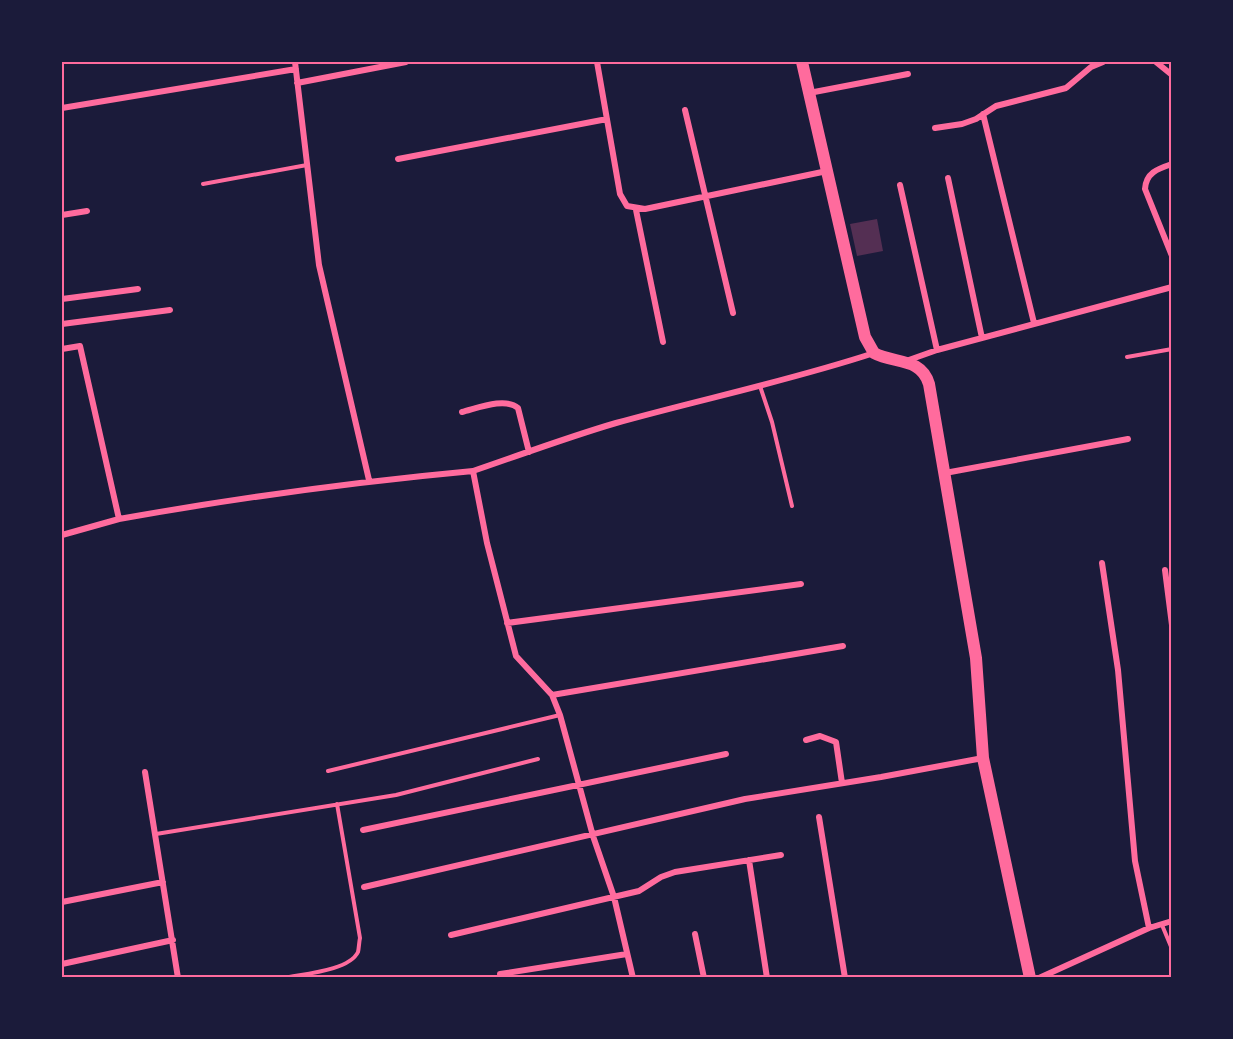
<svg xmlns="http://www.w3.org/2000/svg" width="1233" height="1039" font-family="'Times New Roman',serif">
<rect width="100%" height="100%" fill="#1b1b3a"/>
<path fill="#542f53" d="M877,219L883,251L857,256L850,224Z"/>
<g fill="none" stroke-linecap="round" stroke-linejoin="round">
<path stroke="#ff6b9d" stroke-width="4" d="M203,184L307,165
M1127,357L1172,349
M760,386L772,422L792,506
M328,771L560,715
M156,834L396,795L538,759
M1162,925L1172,949
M284,978C302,974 349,971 358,952C359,948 359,942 360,938L337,804"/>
<path stroke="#ff6b9d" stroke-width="6" d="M295,62L319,265L369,480
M597,62L620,194L627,206L645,209L827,171
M1156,62L1172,75
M297,83L406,62
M809,93L908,74
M62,108L296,69
M685,110L733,313
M983,114L1034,323
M935,128L962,124L976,119L996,106L1066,88L1091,67L1103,62
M398,159L607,119
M1172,164C1157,169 1146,173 1145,189L1172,256
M948,178L982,338
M900,185L937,350
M636,210L663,342
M62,215L87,211
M62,299L138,289
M62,324L170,310
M62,349L80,346L119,519C237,498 354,482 473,471
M906,361L937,350L1172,287
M462,412C478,408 505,397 518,408L529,452
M945,473L1128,439
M62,535L119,519
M1102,563L1118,670L1135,861L1149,928
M1165,570L1172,625
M507,623L801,584
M552,695L843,646
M806,740L820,736L836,742L842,783
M145,772L178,978
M819,817L845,978
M363,830L726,754
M749,860L767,978
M364,887L745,799L881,777L983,758
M62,902L163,882
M695,934L704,978
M451,935L639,891L661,877L675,872L781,855
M62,964L173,940
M500,974L627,954
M633,978L614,897L593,836L560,715L552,695L516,656L487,543L473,471C520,455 568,437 616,423C702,399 789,381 874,353
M1039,978L1149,928L1172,921"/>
<path stroke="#ff6b9d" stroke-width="12" d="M802,62L865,337L874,353C894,364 921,357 929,384L976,658L983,758L1030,978"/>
</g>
<rect width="1233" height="1039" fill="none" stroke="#1b1b3a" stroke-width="126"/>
<rect x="63" y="63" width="1107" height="913" fill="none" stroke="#ff6b9d" stroke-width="2"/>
</svg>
